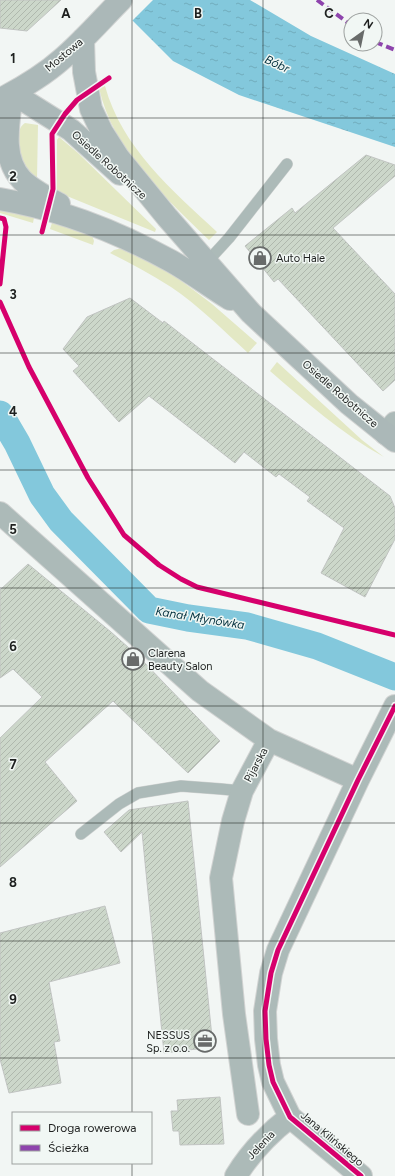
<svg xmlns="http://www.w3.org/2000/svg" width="395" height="1176" font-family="Figtree,sans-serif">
<defs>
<pattern id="water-ripples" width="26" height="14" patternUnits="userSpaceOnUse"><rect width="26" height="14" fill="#83c8dc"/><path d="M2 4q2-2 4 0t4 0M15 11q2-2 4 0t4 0" fill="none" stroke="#71acbc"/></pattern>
<pattern id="building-hatch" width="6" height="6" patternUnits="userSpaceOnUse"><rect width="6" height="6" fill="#ccd7ca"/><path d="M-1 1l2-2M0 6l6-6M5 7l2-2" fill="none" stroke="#afb8ad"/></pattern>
</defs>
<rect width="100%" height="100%" fill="#f2f6f4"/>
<path fill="#e3e8c4" d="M105,86C122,148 172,190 217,232L209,240C165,197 113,151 99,88Z
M25,123L38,125L37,179C33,175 29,172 26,167C20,157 13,130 25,123Z
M59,137L78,153L156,229L155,232L57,192V140Z
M0,206L35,212L33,223L0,213Z
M54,217L92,235L94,241L93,245L50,229Z
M122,248L167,270L212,304L257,343L248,353C223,330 199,306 171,287C151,274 130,263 110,253L114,250Z
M277,362L362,440L384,457C342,434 306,402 270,371Z"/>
<path fill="url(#water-ripples)" d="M112,0H250L311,36L395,74V147L239,95L173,61Z"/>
<path fill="#f2f6f4" d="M110,0H153L131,22Z"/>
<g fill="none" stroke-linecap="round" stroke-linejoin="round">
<path stroke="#83c8dc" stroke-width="27" d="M0,414L17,443L42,495L61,521L149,610L188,618L247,626L317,646L395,677"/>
</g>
<path fill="url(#building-hatch)" stroke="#c1c4c2" d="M0,0H61L27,31L0,28Z
M366,155L395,165V176L333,228L395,294V380L383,391L278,279L274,282L245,246L292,208L295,213Z
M130,298L163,323L164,321L390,496L395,508V539L365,597L321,573L344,528L307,501L310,497L279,474L276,477L244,452L235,463L149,396L119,422L73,371L79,366L63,349L87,317Z
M28,564L111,632L138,656L220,741L188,773L113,701L45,762L77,801L0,867V738L42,697L13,669L0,678V590Z
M188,801L213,1047L164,1053L142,832L121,852L104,832L129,810Z
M105,906L120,963L49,982L60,1041L54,1042L61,1083L9,1093L0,1059V933Z
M220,1097L224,1144L180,1145L179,1131H173L171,1111H178L177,1100Z"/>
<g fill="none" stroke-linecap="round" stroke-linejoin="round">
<g stroke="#d1d3d2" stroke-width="12">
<path id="lane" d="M207,262L229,238L287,164
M81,834L119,804L138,793L181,786L221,789L242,791"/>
</g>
<g stroke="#d1d3d2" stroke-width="24">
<path id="street" d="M386,434L395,423
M0,513L200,691L269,740L358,780
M248,1114L234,1014L221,878L233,821L242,791L269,740
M236,1176C250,1153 268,1134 290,1117
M361,1176L290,1117L273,1082L269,1065L266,1039L265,1011L271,973L278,950L358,780L395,706"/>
</g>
<g stroke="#d1d3d2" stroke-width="24">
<path id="secondary" d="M83,39L84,72L91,109L102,132L118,157L167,217L251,313L349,404L395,441
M12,93L71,130L120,174
M12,93C9,121 0,157 22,180C32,190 46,197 59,204
M1,99C22,88 44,75 62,59C83,41 101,20 121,0
M0,199C60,209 118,232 171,261C191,272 210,287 230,299"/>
</g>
<use href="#lane" stroke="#acbab8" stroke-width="11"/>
<use href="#street" stroke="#acbab8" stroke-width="22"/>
<use href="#secondary" stroke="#abb8b8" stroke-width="22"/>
<path stroke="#8e44ad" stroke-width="4" stroke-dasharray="8 4" stroke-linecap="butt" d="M317,0L351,25
M375,42L395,50"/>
<g stroke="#f1f7f4" stroke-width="8">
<path id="cycleway" d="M0,218L4,219L6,227L0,284
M42,232L53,189L52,134L65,114L77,100L109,78
M0,302L29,367L88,478L124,535L159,565L181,579L197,587L395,635
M361,1176L290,1117L273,1082L269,1065L266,1039L265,1011L271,973L278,950L358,780L395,706"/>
</g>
<use href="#cycleway" stroke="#d6006c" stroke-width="5"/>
</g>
<path fill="none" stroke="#1e201f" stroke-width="1" stroke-opacity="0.55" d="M132,0V1113M263,0V1176M0,118H395M0,235H395M0,353H395M0,470H395M0,588H395M0,706H395M0,823H395M0,941H395M0,1058H395M132,1163V1176"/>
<defs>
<g id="shop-ring" transform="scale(1.15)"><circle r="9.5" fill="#f1f7f4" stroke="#686b6a" stroke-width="1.5"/><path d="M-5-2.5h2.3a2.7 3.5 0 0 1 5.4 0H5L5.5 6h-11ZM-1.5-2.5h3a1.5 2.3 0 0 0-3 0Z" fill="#686b6a"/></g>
<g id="office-ring" transform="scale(1.15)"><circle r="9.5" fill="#f1f7f4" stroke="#686b6a" stroke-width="1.5"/><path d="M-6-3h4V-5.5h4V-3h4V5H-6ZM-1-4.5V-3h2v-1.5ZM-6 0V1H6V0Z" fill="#686b6a"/></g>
</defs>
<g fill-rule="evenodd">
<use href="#shop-ring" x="260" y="258"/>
<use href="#shop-ring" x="133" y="659"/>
<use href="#office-ring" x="205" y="1041"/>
</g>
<g text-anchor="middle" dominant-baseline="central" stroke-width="3" stroke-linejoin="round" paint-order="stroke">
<g font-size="11" fill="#1e201f" stroke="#f1f7f4">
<text transform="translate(64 55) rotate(-40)">Mostowa</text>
<text transform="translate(109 165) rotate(42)">Osiedle Robotnicze</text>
<text transform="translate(340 394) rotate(41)">Osiedle Robotnicze</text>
<text transform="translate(256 765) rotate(-62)">Pijarska</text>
<text transform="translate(332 1139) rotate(40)">Jana Kilińskiego</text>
<text transform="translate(261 1145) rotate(-47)">Jelenia</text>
</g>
<g font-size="11" fill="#1e201f" stroke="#f1f7f4" text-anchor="start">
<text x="276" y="258">Auto Hale</text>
<text x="148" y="653">Clarena<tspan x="148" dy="13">Beauty Salon</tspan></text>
<text x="190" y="1035" text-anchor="end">NESSUS<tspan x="190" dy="13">Sp. z o.o.</tspan></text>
</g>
<g font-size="12" font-style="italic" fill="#053340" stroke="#f1f7f4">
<text transform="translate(277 64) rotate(25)">Bóbr</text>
<text transform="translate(200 618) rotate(9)">Kanał Młynówka</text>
</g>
</g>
<g font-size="13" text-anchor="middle" font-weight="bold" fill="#1e201f" stroke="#f1f7f4" stroke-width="3" stroke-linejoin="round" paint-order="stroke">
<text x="66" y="18">A</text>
<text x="198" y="18">B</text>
<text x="329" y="18">C</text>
<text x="13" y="63">1</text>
<text x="13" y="181">2</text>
<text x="13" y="299">3</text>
<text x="13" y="416">4</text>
<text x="13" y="534">5</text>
<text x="13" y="651">6</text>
<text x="13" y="769">7</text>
<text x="13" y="887">8</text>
<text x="13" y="1004">9</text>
</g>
<rect x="12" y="1112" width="140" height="52" fill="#f1f7f4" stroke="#9da19f"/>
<rect x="20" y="1125" width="20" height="6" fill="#d6006c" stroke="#9da19f"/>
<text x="48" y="1132" font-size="12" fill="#1e201f">Droga rowerowa</text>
<rect x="20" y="1145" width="20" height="6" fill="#8e44ad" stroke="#9da19f"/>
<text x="48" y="1152" font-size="12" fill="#1e201f">Ścieżka</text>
<g transform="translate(363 32) rotate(33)"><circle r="19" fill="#f1f7f4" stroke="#9da19f"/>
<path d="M0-3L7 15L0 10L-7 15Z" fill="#686b6a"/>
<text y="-6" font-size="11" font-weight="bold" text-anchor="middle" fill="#1e201f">N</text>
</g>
</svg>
